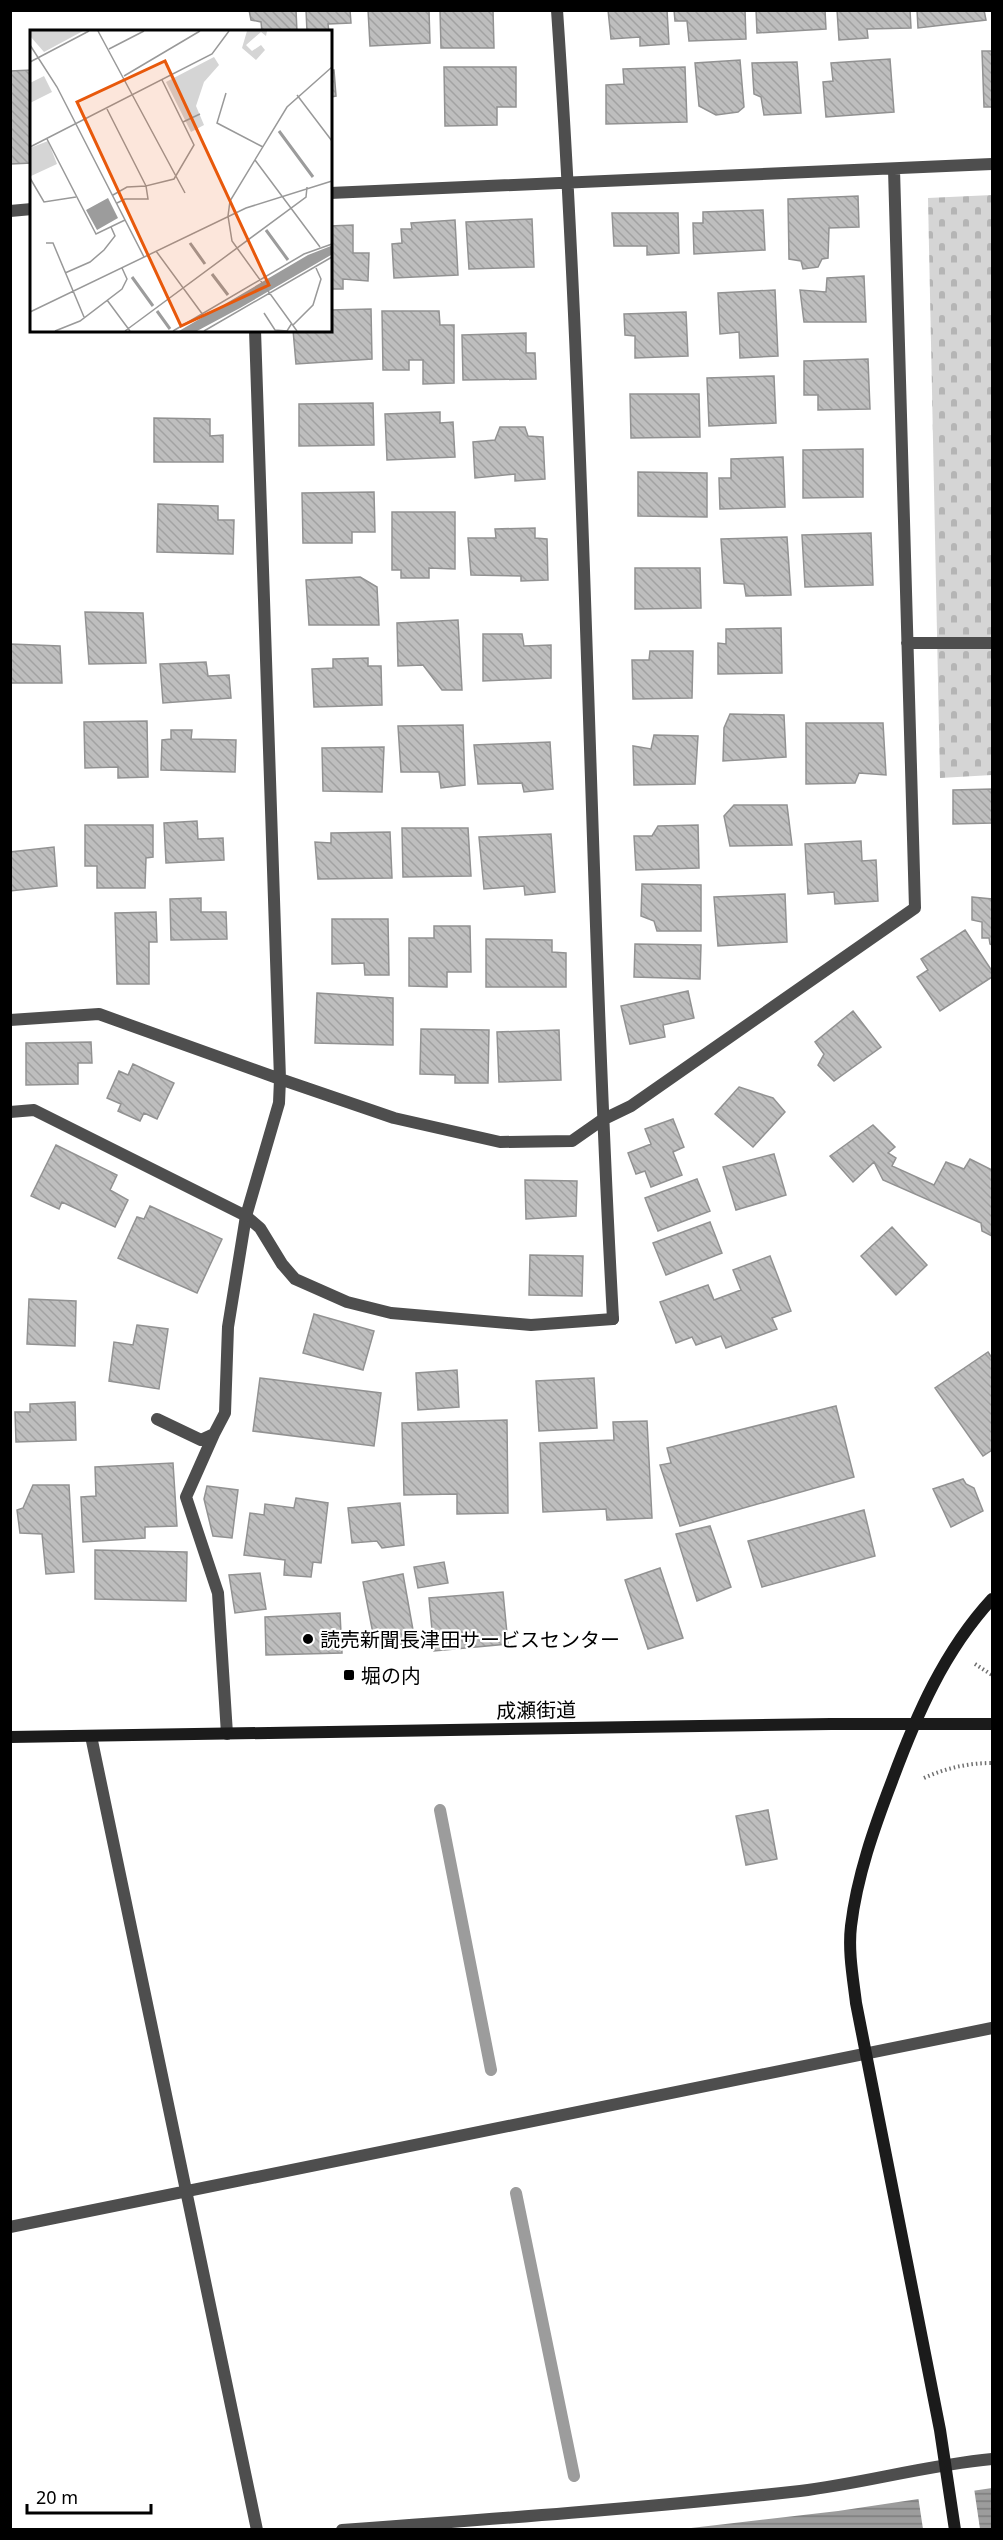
<svg xmlns="http://www.w3.org/2000/svg" width="1003" height="2540" font-family="'Noto Sans','Noto Sans JP',sans-serif">
<defs>
<pattern id="cemetery-stones" width="16" height="16" patternUnits="userSpaceOnUse" patternTransform="scale(1.5)"><rect width="16" height="16" fill="#d5d5d5"/><path d="M2 7V4a2 2 0 0 1 4 0v3zM10 15v-3a2 2 0 0 1 4 0v3z" fill="#b5b5b5"/></pattern>
<pattern id="water-rules" width="6" height="5" patternUnits="userSpaceOnUse" patternTransform="scale(1.5)"><rect width="6" height="5" fill="#9c9c9c"/><path d="M0 2.5h6" fill="none" stroke="#7d7d7d"/></pattern>
<pattern id="building-back-hatch" width="6" height="6" patternUnits="userSpaceOnUse" patternTransform="scale(1.5)"><rect width="6" height="6" fill="#bebebe"/><path d="M-1 5l2 2M0 0l6 6M5-1l2 2" fill="none" stroke="#a2a2a2"/></pattern>
</defs>
<rect width="100%" height="100%" fill="#fff"/>
<path fill="url(#cemetery-stones)" d="M992,195V775L940,778L928,198Z"/>
<path fill="url(#water-rules)" d="M992,2488V2529L674,2530L838,2511Z"/>
<path fill="#fff" d="M974,2488L980,2529H923L918,2496Z"/>
<g fill="none" stroke-linecap="round" stroke-linejoin="round">
<path stroke="#9c9c9c" stroke-width="12" d="M440,1810L491,2070
M516,2193L574,2476"/>
</g>
<path fill="url(#building-back-hatch)" stroke="#929292" stroke-width="1.5" d="M249,10H296L297,32H262L261,22L251,20Z
M306,10H350L351,23L328,24L329,32H307Z
M368,10H429L430,43L370,46Z
M440,10H493L494,48H441Z
M608,10H667L669,44L640,46V37L611,39Z
M674,10H745L746,39L689,41L687,21H675Z
M756,10H825L826,29L757,33Z
M837,10H910L911,28L867,29L868,38L839,40Z
M917,10H984L986,20L918,28Z
M982,51H992V107H984Z
M890,59L894,112L826,117L823,82L833,81L831,63Z
M740,60L744,107L738,112L716,115L699,106L695,63Z
M797,62L801,113L764,115L761,97L754,94L752,63Z
M444,67H516V107H497V125L445,126Z
M685,67L687,122L606,124V85L624,84L623,69Z
M32,70V163L10,164V71Z
M330,70H334L336,96L330,97Z
M858,196L859,227L829,228L828,258L822,259L818,267L803,269L801,261L789,259L788,199Z
M763,210L765,250L694,254L693,223H703V212Z
M612,213H678L679,253L647,255V246H614Z
M532,219L534,267L469,269L466,222Z
M455,220L458,275L394,278L392,244L402,243L401,229H412L411,223Z
M353,225V253H369L368,281L343,279V289H330V226Z
M864,276L866,322H804L800,290L826,292L827,278Z
M775,290L778,356L740,358L739,332L720,334L718,293Z
M371,309L372,359L296,364L293,330H330V310Z
M382,311H439L440,325H454V383L423,384V360H409V370H383Z
M686,312L688,356L635,358V336L625,335L624,314Z
M526,333V353H535L536,379L463,380L462,335Z
M868,359L870,409L818,410V395H804V361Z
M774,376L776,423L709,426L707,378Z
M630,394H699L700,437L631,438Z
M373,403L374,445L299,446V404Z
M440,412V423L453,422L455,457L387,460L385,414Z
M154,418L210,419V436L223,435V462H154Z
M500,427H525L528,436L543,437L545,479L515,481V474L475,478L473,442L495,440Z
M863,449V497L803,498V450Z
M783,457L785,507L720,509L719,478H731V459Z
M638,472L707,473V517L638,516Z
M374,492L375,532H352V543H303L302,493Z
M158,504L218,506V520H234L233,554L157,552Z
M392,512H455V569L429,568V578H401V570H392Z
M535,528V538L547,539L548,580L521,581V576L471,575L468,538H496L495,529Z
M871,533L873,585L805,587L802,535Z
M787,537L791,595L746,596L744,584L724,583L721,539Z
M635,568H700L701,608L635,609Z
M360,577L377,587L379,625H309L306,580Z
M85,612L143,613L146,663L89,664Z
M458,620L462,690H442L423,665L398,666L397,623Z
M781,628L782,673L718,674V643L726,644V629Z
M483,634H522L524,646L551,645V678L483,681Z
M10,644L60,646L62,683H10Z
M650,651H693L692,698L633,699L632,660H649Z
M368,658V666H381L382,705L314,707L312,669L333,668V659Z
M206,662L208,676L229,675L231,698L163,703L160,664Z
M730,714L784,715L786,757L723,761L724,728Z
M147,721L148,777L118,778V767L85,768L84,722Z
M806,723H883L886,775L859,773L855,783L806,784Z
M463,725L465,785L441,788L439,772H401L398,726Z
M171,730H192L191,739L236,740L235,772L161,770L162,740L171,739Z
M654,735L698,736L695,784L634,785L633,746L651,749Z
M550,742L553,789L524,792L522,783L478,784L474,745Z
M384,747L382,792L323,791L322,748Z
M992,789V823L953,824V790Z
M734,805H787L792,845L730,846L724,816Z
M197,821L198,839L223,838L224,860L166,863L164,823Z
M85,825H153V857L146,858L145,888H97V866H85Z
M698,825L699,868L636,870L634,836H652L658,826Z
M402,828H468L471,876L403,877Z
M390,832L392,878L318,879L315,842L331,843V833Z
M551,834L555,892L525,895L524,886L484,889L479,837Z
M861,841L862,861L876,860L878,901L835,904L834,892L808,894L805,844Z
M54,847L57,886L10,891V852Z
M642,884L701,885V931H657L654,921L641,916Z
M785,894L787,942L718,946L714,897Z
M972,897L992,899V945L990,944L989,938H982V922L972,920Z
M201,898V912H226L227,939L171,940L170,899Z
M156,912L157,942H149V984H117L115,913Z
M332,919H388L389,975H365L364,963L332,964Z
M434,926H470L471,972H447V987L409,986V938H434Z
M965,930L992,971V977L940,1011L917,977L928,970L921,959Z
M486,939L552,940V952L566,953V987H486Z
M635,944L701,945L700,979L634,977Z
M688,991L694,1018L663,1025L665,1037L630,1044L621,1006Z
M317,993L393,998V1045L315,1043Z
M853,1011L881,1047L834,1081L818,1065L824,1054L815,1042Z
M421,1029L489,1030L488,1083H455V1075L420,1074Z
M559,1030L561,1080L499,1082L497,1032Z
M91,1042L92,1063H78V1084L26,1085V1043Z
M133,1064L174,1083L157,1119L144,1113L140,1121L118,1111L121,1104L107,1098L119,1071L128,1075Z
M739,1087L773,1098L785,1112L753,1147L715,1114Z
M673,1119L684,1147L673,1152L682,1175L651,1187L645,1171L636,1174L628,1153L651,1144L645,1129Z
M873,1125L895,1147L888,1153L896,1158L892,1166L934,1185L946,1162L964,1169L970,1159L992,1170V1236L982,1231L981,1223L883,1180L874,1162L853,1182L830,1156Z
M56,1145L117,1175L110,1190L128,1200L115,1227L62,1202L59,1209L31,1196Z
M774,1154L786,1195L736,1210L723,1167Z
M697,1179L710,1211L658,1231L645,1198Z
M525,1180L577,1181L576,1216L526,1219Z
M150,1206L222,1239L197,1293L118,1258L137,1217L144,1219Z
M710,1222L722,1253L666,1275L653,1243Z
M892,1227L927,1265L896,1295L861,1256Z
M530,1255L583,1256L582,1296L529,1295Z
M770,1256L791,1311L772,1318L777,1329L726,1348L721,1336L696,1345L692,1337L676,1343L660,1302L708,1285L714,1300L741,1290L733,1270Z
M29,1299L76,1301L75,1346L27,1344Z
M314,1314L374,1331L363,1370L303,1353Z
M137,1325L168,1329L159,1389L109,1381L114,1342L133,1345Z
M988,1352L992,1358V1450L983,1456L935,1388Z
M457,1370L459,1407L418,1410L416,1373Z
M260,1378L381,1393L374,1446L253,1431Z
M594,1378L597,1428L539,1431L536,1381Z
M75,1402L76,1440L16,1442L15,1412H30V1404Z
M836,1406L854,1477L680,1526L660,1465L671,1463L667,1448Z
M507,1420L508,1513L457,1514V1494L404,1495L402,1423Z
M647,1421L652,1518L607,1520L606,1509L543,1512L540,1443L614,1440L613,1422Z
M173,1463L177,1526L145,1527V1538L83,1542L81,1497L96,1496L95,1467Z
M963,1479L966,1484L974,1488L983,1511L951,1527L933,1489Z
M33,1485H69L74,1572L46,1574L42,1534L20,1533L17,1510L23,1508Z
M207,1486L238,1490L232,1538L213,1536L204,1499Z
M296,1498L328,1503L321,1563L313,1562L311,1577L284,1575L285,1560L244,1555L250,1513L264,1515L265,1504L294,1508Z
M400,1503L404,1545L382,1548L377,1541L352,1543L348,1508Z
M864,1510L875,1556L762,1587L748,1541Z
M710,1526L731,1587L697,1601L676,1534Z
M95,1550L187,1552L186,1601L95,1599Z
M444,1562L448,1583L418,1588L414,1567Z
M660,1568L683,1638L648,1649L625,1580Z
M260,1573L266,1609L235,1613L229,1575Z
M403,1574L415,1641L376,1649L363,1582Z
M503,1592L508,1644L434,1651L429,1598Z
M340,1613L342,1653L266,1655L265,1617Z
M768,1810L777,1859L746,1865L736,1816Z"/>
<g fill="none" stroke-linecap="round" stroke-linejoin="round">
<path stroke="#707070" stroke-width="4" stroke-dasharray="1.5 3" stroke-linecap="butt" d="M975,1664L992,1675
M924,1778C946,1768 968,1763 992,1763"/>
<path stroke="#4e4e4e" stroke-width="12" d="M246,1216L260,1228L282,1264L295,1279L347,1302L391,1313L531,1325L613,1319
M157,1419L201,1440L214,1434L225,1413L228,1327L246,1216
M214,1434L186,1497L218,1593L227,1734"/>
<path stroke="#4e4e4e" stroke-width="12" d="M557,10C587,446 589,883 613,1319
M330,193L992,164
M10,211L32,209
M255,330L280,1079L394,1118L500,1142L572,1141L602,1120L631,1106L915,908L894,169
M907,643H992
M10,1020L99,1014L280,1079L279,1103L246,1216L34,1110L10,1112
M91,1736L257,2530
M10,2227L992,2028
M342,2530C495,2519 647,2508 800,2491C865,2483 927,2465 992,2459"/>
<path stroke="#1b1b1b" stroke-width="12" d="M10,1737L831,1724H992
M955,2530L940,2430L856,2003C853,1978 848,1951 851,1926C857,1876 874,1828 892,1781C916,1716 944,1651 992,1599"/>
</g>
<g fill="#000" stroke="#fff" stroke-width="2">
<circle cx="308" cy="1639" r="6"/>
<rect x="343" y="1669" width="12" height="12" rx="3"/>
</g>
<g text-anchor="middle" dominant-baseline="central" stroke-width="4.5" stroke-linejoin="round" paint-order="stroke">
<g font-size="20" fill="#000" stroke="#fff" text-anchor="start">
<text x="320" y="1639">読売新聞長津田サービスセンター</text>
<text x="361" y="1675">堀の内</text>
</g>
<g font-size="20" fill="#000" stroke="#fff">
<text transform="translate(536 1710) rotate(-1)">成瀬街道</text>
</g>
</g>
<g transform="translate(30 30)">
<rect width="302" height="302" fill="#fff"/>
<path d="M0,1H53L14,22L0,6ZM217,1H237L236,6L231,2L216,15L222,21L231,15L235,20L226,30L212,18ZM14,46L22,62L0,73V53ZM18,111L27,134L1,146L0,118Z" fill="#d5d5d5"/>
<path d="M184,27L189,35L174,52L166,76L174,95L161,102L136,52Z" fill="#d5d5d5"/>
<path d="M78,168L88,188L67,200L56,180ZM301,216V225L210,278L167,301H149L278,225Z" fill="#9c9c9c"/>
<path fill="none" stroke="#9c9c9c" stroke-width="3" d="M249,101L283,147M236,200L258,230M160,213L175,234M182,244L198,265M102,247L123,276M127,281L140,299"/>
<path fill="none" stroke="#999" stroke-width="1.5" d="M68,1L155,163M0,15L27,57L114,227M79,19L114,1M0,32L59,1M94,46L170,1M196,63L187,93L233,117M267,65L302,111M77,79L116,156L144,149L164,115L132,50M153,92L170,84M17,109L66,204L95,190M0,117L182,24L199,1M225,130L290,217M0,148L14,172L46,167M83,165L97,157L116,156L118,169H95L87,173M198,186L202,211L267,301M198,186L200,171L257,77L302,37M16,213H23L54,287M126,221L173,285M35,243L60,232L74,220L85,206L81,197M77,270L100,301M0,282L216,178L302,151M234,283L245,300L257,301L262,293M263,295L283,275L291,249L286,238M25,301L50,291L92,259L97,249L92,238M95,301L276,167L277,157M143,301L274,224L302,214M174,301L302,227"/>
<path fill="#e8590c" fill-opacity="0.15" stroke="#e8590c" stroke-width="3" d="M135,31L239,255L151,296L47,72Z"/>
<rect width="302" height="302" fill="none" stroke="#000" stroke-width="3"/>
</g>
<rect width="1003" height="2540" fill="none" stroke="#000000" stroke-width="24"/>
<path d="M27 2504v9h124v-9" fill="none" stroke="#000000" stroke-width="3"/>
<text x="36" y="2504" font-size="18" fill="#000000" stroke="#ffffff" stroke-width="4.5" paint-order="stroke">20 m</text>
</svg>
